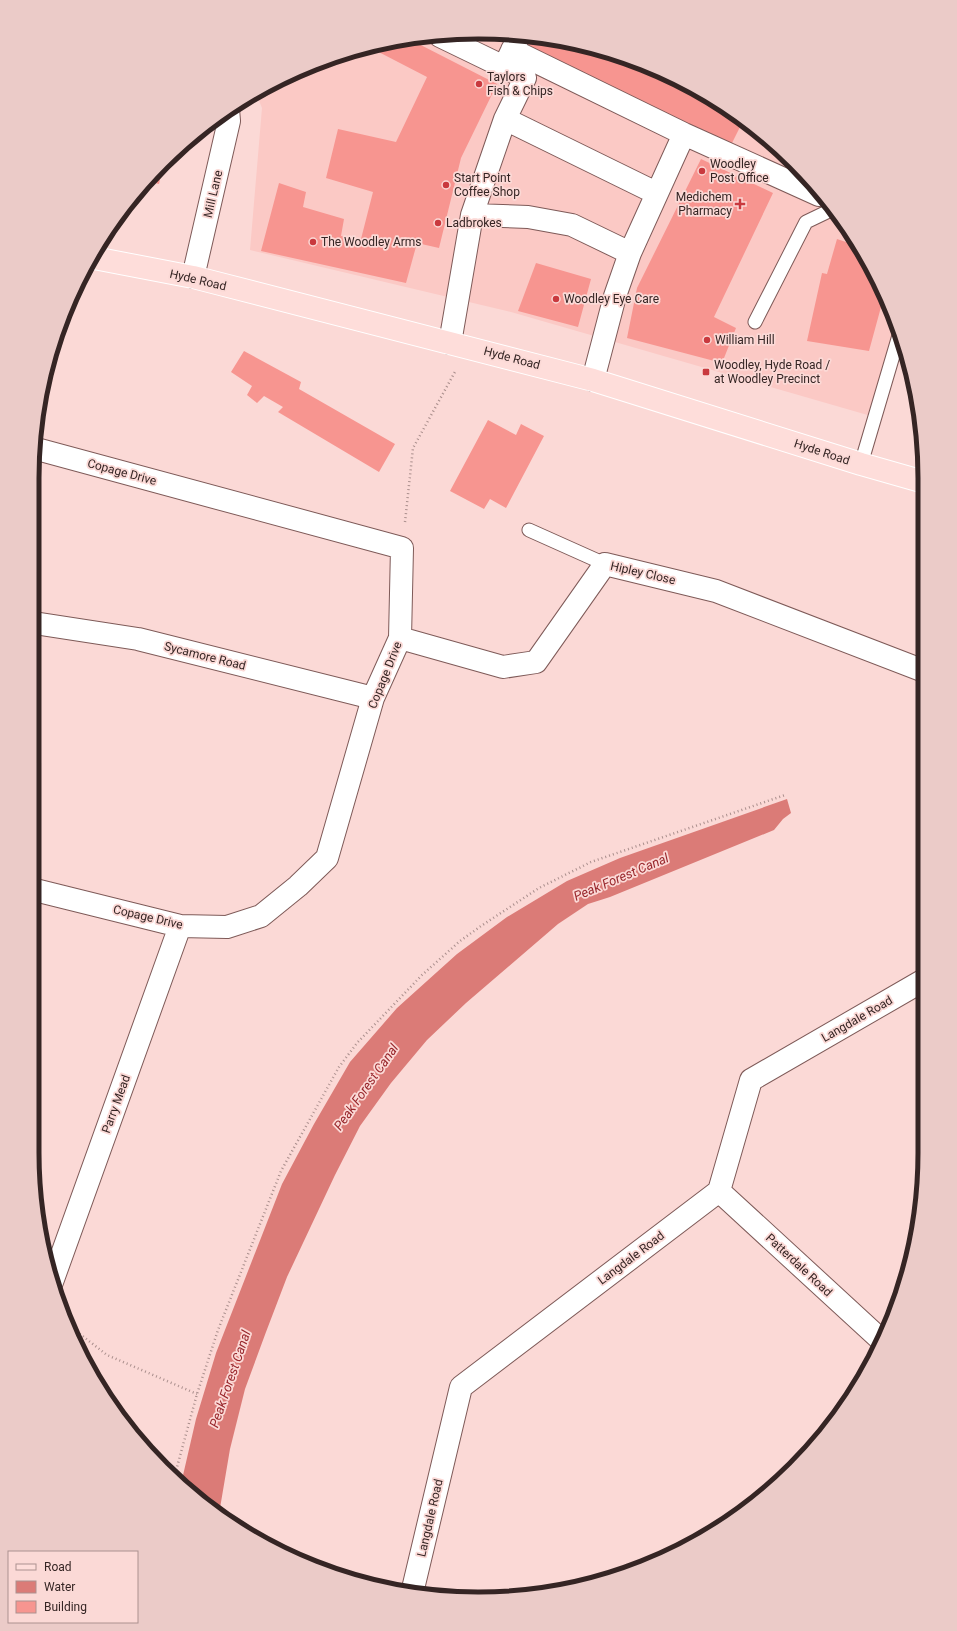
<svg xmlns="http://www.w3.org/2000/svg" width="957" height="1631" font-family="Roboto,sans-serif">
<rect width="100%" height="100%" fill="#fbd9d6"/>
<path fill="#fbc9c5" d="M478,32L565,41L649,66L726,107L794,163L865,255L898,327L871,416L511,312L250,250L262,108L256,93L307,66L391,41Z"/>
<path fill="#db7b77" d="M787,799L791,813L783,819L774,830L610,897L588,904L558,924L466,1003L427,1040L391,1083L360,1126L335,1175L287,1277L266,1332L245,1389L230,1449L219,1514L181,1484L196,1419L216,1353L282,1184L314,1124L350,1062L397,1008L457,954L507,917L567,881L620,858Z"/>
<path fill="#f79590" d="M525,37L565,41L649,66L726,107L743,121L727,153L519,48Z
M409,39L497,84L461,158L439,248L417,243L406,283L261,251L279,183L306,192L303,207L344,219L341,236L361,239L373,192L326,178L338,129L396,142L427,77L369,47L391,41Z
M701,159L773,193L714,317L736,328L722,363L627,338L637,288Z
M164,162L159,184L147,181L163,163Z
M837,239L858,246L865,255L884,296L869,351L807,341L822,273L827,274Z
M536,263L591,279L578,327L518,311Z
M244,351L301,382L299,389L395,444L379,472L278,412L283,407L264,396L257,403L247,395L252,386L231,372Z
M488,420L516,435L521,424L544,436L506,508L490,499L484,509L450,491Z"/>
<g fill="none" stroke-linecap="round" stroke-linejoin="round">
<g stroke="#7e5a58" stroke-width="15">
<path id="lane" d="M755,322L806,222L831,210
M861,464L900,332
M529,530L605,564"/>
</g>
<g stroke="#7e5a58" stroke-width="24">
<path id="street" d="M440,36L504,67L519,36
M512,50L684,134L819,195
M505,119L656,193
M472,215L528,217L572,225L630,253
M193,277L229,121L228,109
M450,343L472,215L505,119L525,78L504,67
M593,380L615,296L630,253L684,134
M33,448L402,548L400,638L373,698L327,858L298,886L261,916L227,927L180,926L35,890
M34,623L138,639L373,698
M400,638L503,667L536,662L605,564L716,591L924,671
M719,1191L880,1339
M52,1282L180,926
M412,1593L461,1387L719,1191L751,1080L924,980"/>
</g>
<g stroke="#fff" stroke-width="24">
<path id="primary" d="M94,258L193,277L593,380L861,464L924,482"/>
</g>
<path stroke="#aa8f8d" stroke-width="2.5" stroke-dasharray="1 3" stroke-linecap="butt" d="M405,522L413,448L456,370
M67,1324L107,1355L197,1394
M174,1478L197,1394L218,1330L281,1171L339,1067L357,1043L422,975L460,941L481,926L539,888L591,862L785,795"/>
<use href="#lane" stroke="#fff" stroke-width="13"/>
<use href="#street" stroke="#fff" stroke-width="22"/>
<use href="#primary" stroke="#feddda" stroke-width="22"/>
</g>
<g fill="#c9393e" stroke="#fbd9d6" stroke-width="1.5">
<circle cx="479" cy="84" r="4"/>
<circle cx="702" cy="171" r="4"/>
<circle cx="446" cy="185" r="4"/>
<path d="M738 198h4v4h4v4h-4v4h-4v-4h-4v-4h4z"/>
<circle cx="438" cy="223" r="4"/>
<circle cx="313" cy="242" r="4"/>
<circle cx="556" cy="299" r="4"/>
<circle cx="707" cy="340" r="4"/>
<rect x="702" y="368" width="8" height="8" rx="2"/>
</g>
<g text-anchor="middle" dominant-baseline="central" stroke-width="3.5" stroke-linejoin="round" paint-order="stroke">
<g font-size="12" fill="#352524" stroke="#fbd9d6" text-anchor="start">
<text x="487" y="77">Taylors<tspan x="487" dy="14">Fish &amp; Chips</tspan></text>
<text x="710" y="164">Woodley<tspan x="710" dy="14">Post Office</tspan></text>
<text x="454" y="178">Start Point<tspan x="454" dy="14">Coffee Shop</tspan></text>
<text x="732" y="197" text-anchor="end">Medichem<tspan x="732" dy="14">Pharmacy</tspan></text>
<text x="446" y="223">Ladbrokes</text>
<text x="321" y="242">The Woodley Arms</text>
<text x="564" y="299">Woodley Eye Care</text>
<text x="715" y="340">William Hill</text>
<text x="714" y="365">Woodley, Hyde Road /<tspan x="714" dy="14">at Woodley Precinct</tspan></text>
</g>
<g font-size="12" fill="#352524" stroke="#fbd9d6">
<text transform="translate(213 194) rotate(-77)">Mill Lane</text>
<text transform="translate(198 280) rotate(13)">Hyde Road</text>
<text transform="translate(512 358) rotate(15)">Hyde Road</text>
<text transform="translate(822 452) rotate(18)">Hyde Road</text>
<text transform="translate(122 472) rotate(15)">Copage Drive</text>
<text transform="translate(643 573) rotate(13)">Hipley Close</text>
<text transform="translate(205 656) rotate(14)">Sycamore Road</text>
<text transform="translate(385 675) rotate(-68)">Copage Drive</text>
<text transform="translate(148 917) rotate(13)">Copage Drive</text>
<text transform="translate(857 1019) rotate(-30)">Langdale Road</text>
<text transform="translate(116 1104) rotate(-70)">Parry Mead</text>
<text transform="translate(631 1258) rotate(-37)">Langdale Road</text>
<text transform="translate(799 1265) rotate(43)">Patterdale Road</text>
<text transform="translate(430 1518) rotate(-77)">Langdale Road</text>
</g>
<g font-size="13" font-style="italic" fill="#98262b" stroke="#fbd9d6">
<text transform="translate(621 877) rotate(-23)">Peak Forest Canal</text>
<text transform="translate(366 1087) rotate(-55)">Peak Forest Canal</text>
<text transform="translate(230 1379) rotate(-71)">Peak Forest Canal</text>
</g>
</g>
<path d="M0 0H957V1631H0ZM478 39H479A439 439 0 0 1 918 478V1153A439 439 0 0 1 479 1592H478A439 439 0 0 1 39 1153V478A439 439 0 0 1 478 39Z" fill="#ebcbc8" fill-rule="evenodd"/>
<path fill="none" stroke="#352524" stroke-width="5" d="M478 39H479A439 439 0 0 1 918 478V1153A439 439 0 0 1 479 1592H478A439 439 0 0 1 39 1153V478A439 439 0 0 1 478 39Z"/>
<rect x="8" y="1551" width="130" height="72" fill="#fbd9d6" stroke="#ac918f"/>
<rect x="16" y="1564" width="20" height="6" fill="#feddda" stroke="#ac918f"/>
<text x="44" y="1571" font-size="12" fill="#352524">Road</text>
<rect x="16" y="1581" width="20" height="12" fill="#db7b77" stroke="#ac918f"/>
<text x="44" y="1591" font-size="12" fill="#352524">Water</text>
<rect x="16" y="1601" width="20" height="12" fill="#f79590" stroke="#ac918f"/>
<text x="44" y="1611" font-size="12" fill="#352524">Building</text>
</svg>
